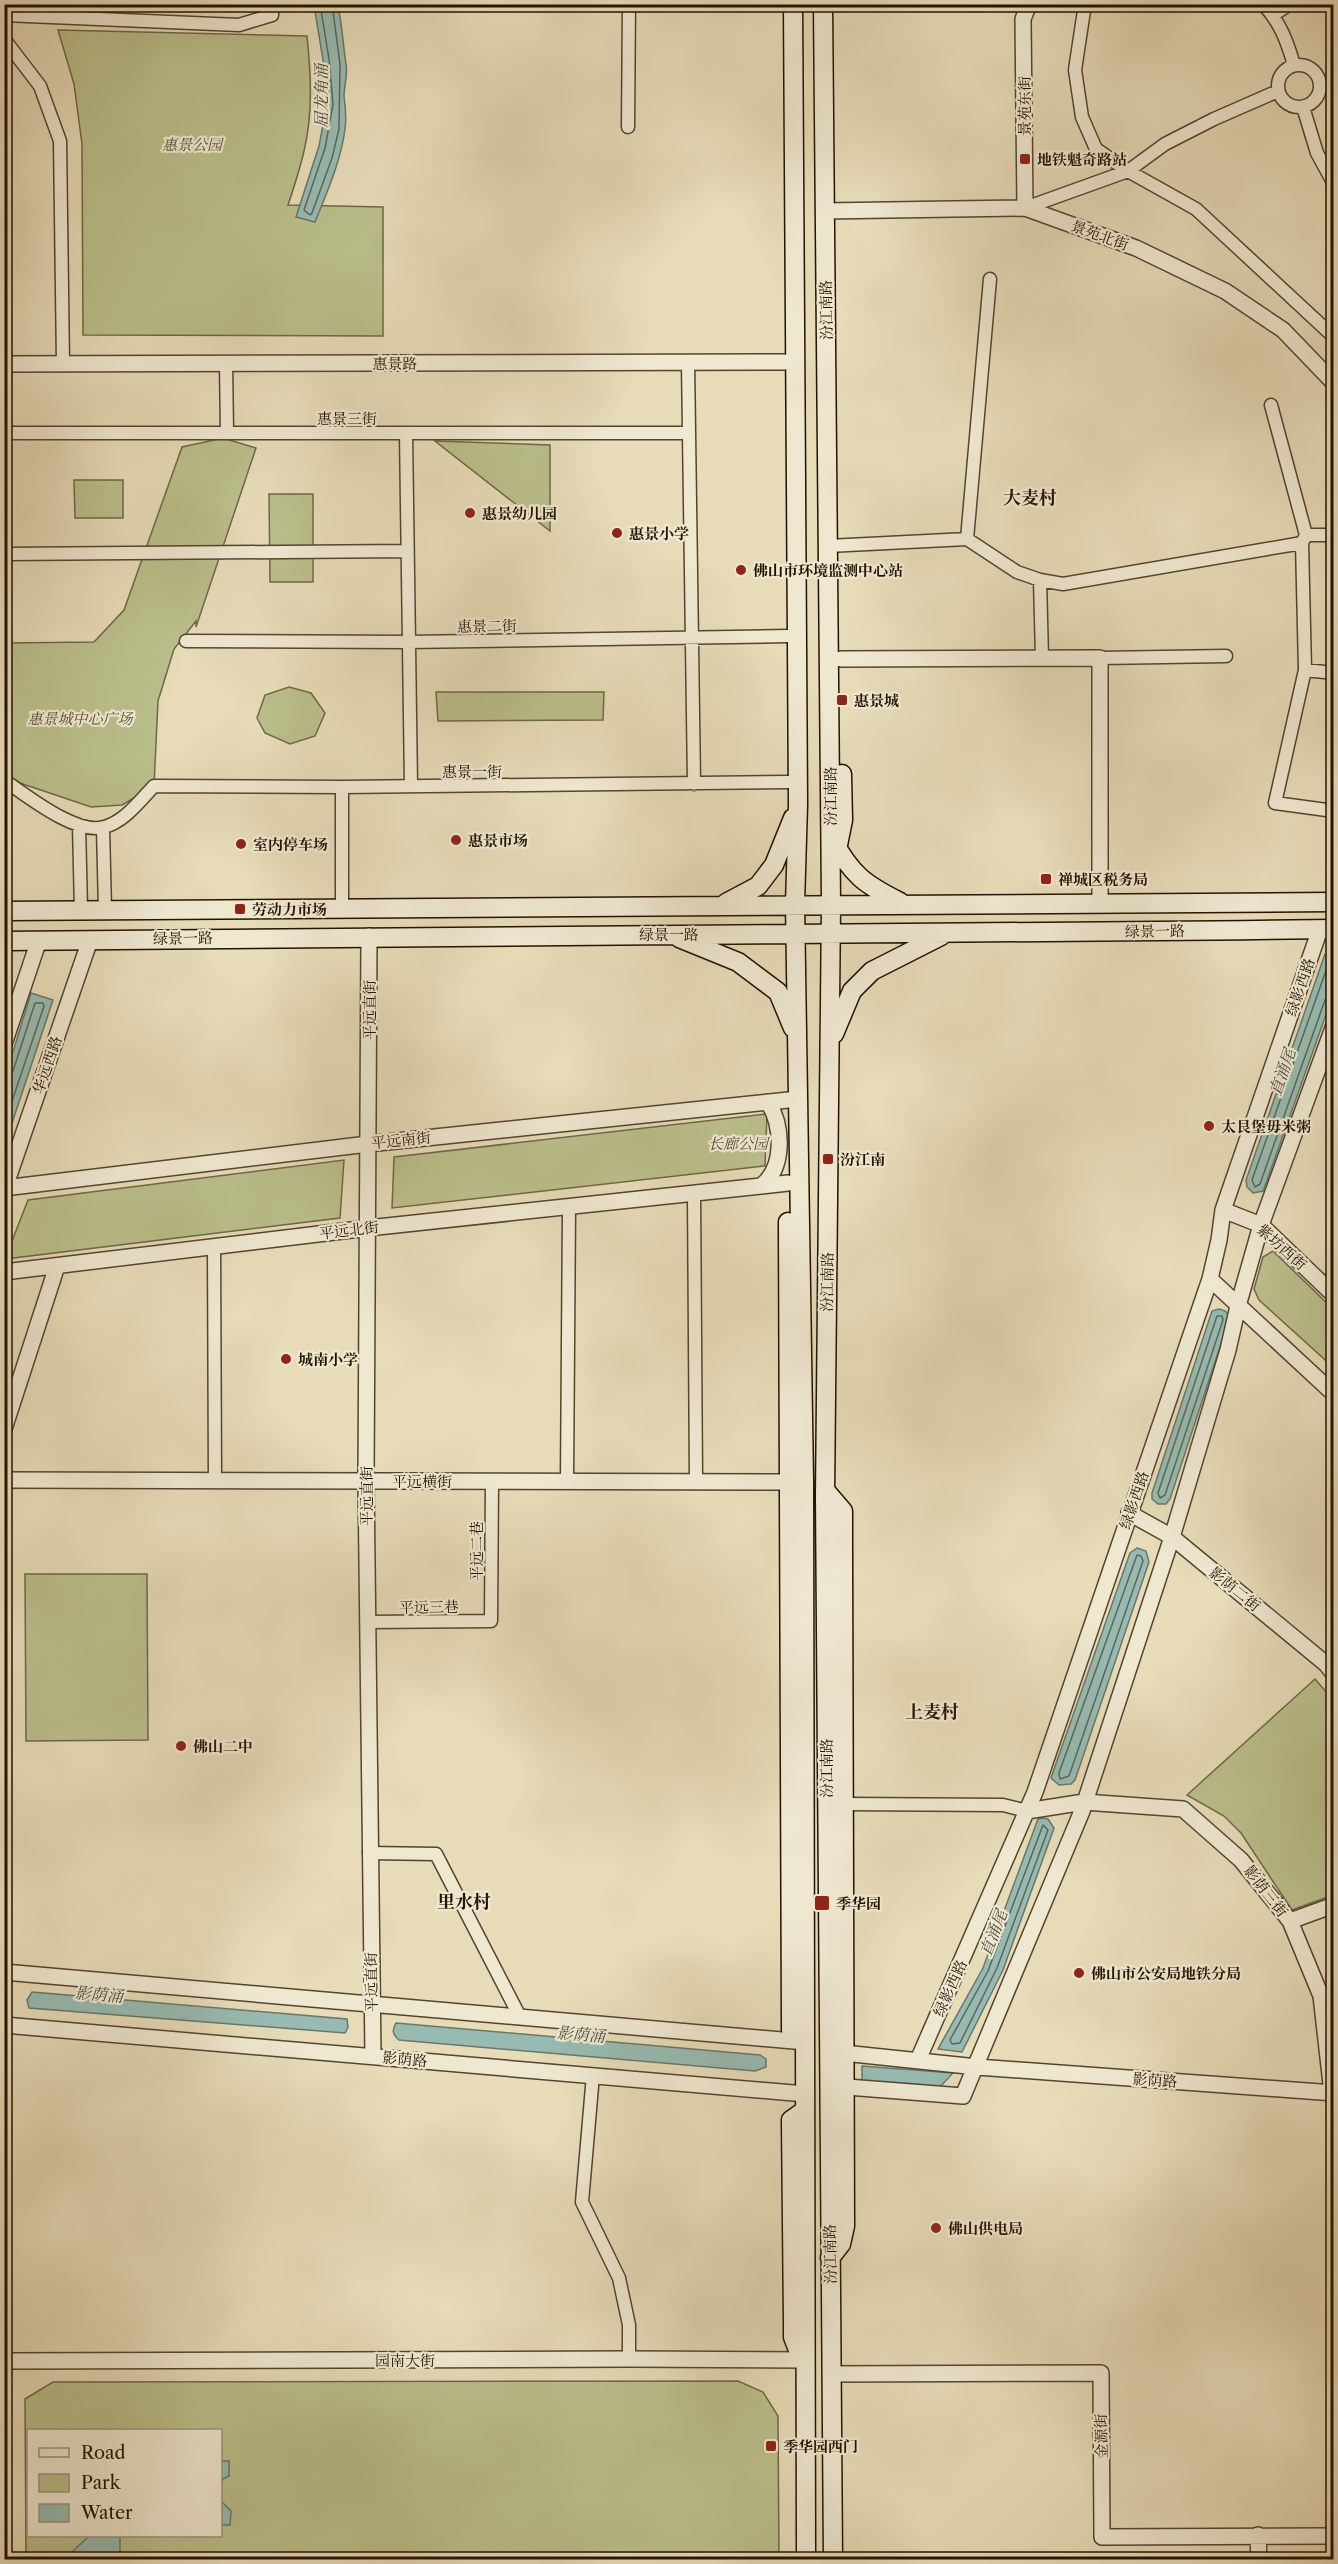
<svg xmlns="http://www.w3.org/2000/svg" width="1338" height="2564" font-family="'Libre Caslon Text','Noto Serif SC',serif">
<rect width="100%" height="100%" fill="#e7dbb8"/>
<filter id="stains"><feTurbulence type="fractalNoise" baseFrequency=".00333" numOctaves="4"/><feColorMatrix values="0 0 0 0 .2 0 0 0 0 .09 0 0 0 0 .02 0 0 0 .5 -.17"/></filter>
<radialGradient id="worn" r=".72"><stop offset=".6" stop-color="#630" stop-opacity="0"/><stop offset="1" stop-color="#630" stop-opacity=".3"/></radialGradient>
<path fill="#babf8b" stroke="#6e6846" stroke-width="1.5" fill-rule="evenodd" d="M58,30L307,36C311,74 313,114 304,151C300,169 294,187 288,205L383,207V336L83,335L82,144L74,84Z
M223,438L256,448L196,627V621L174,649L158,701L154,786L122,805L91,807L5,778L4,643L94,642L124,610L182,447Z
M435,441L550,445V531Z
M74,480H123V518H75Z
M269,494H313V582H270Z
M289,687L311,693L325,713L315,736L290,744L265,733L257,718L265,695Z
M436,692H604L603,720L438,721Z
M767,1114L765,1166L392,1208L394,1157Z
M344,1160L340,1218L5,1259L28,1200Z
M1273,1251L1333,1309V1367L1259,1300L1254,1289L1263,1257Z
M25,1574H147L148,1740L26,1741Z
M1315,1679L1333,1700V1895L1292,1910L1241,1833L1224,1816L1187,1795Z
M738,2381L763,2392L778,2416L779,2559H26L25,2399L53,2382ZM28,2430H220V2536H28Z"/>
<path fill="#97bbb2" stroke="#69776b" stroke-width="1.5" d="M314,5H338C342,25 343,44 346,64C348,75 344,86 344,96C345,107 347,117 345,129C341,161 327,192 315,222L296,217L319,146L327,104L323,60Z
M1325,954H1333V995L1265,1186L1263,1191L1253,1193L1247,1187L1246,1180Z
M31,993L53,1000L5,1144V1078Z
M1219,1309L1225,1311L1230,1316L1170,1499L1166,1504H1158L1152,1499V1493L1210,1317L1212,1311Z
M1137,1548L1146,1551L1149,1562L1075,1780L1071,1784L1059,1785L1051,1778L1053,1772L1130,1553Z
M1043,1818L1048,1819L1054,1828L1003,1970L962,2052L938,2049L983,1968L1038,1819Z
M32,1992L347,2019L348,2027L345,2033L29,2008L27,2000Z
M396,2023L760,2055L766,2059V2067L755,2071L399,2040C392,2034 392,2030 396,2023Z
M862,2066L953,2073L940,2087L862,2081Z
M221,2461H229V2476L223,2479L221,2484Z
M221,2501L231,2511L230,2525H221Z
M89,2536H120V2559H85L72,2552Z"/>
<g fill="none" stroke-linecap="round" stroke-linejoin="round">
<path stroke="#5d665a" stroke-width="1.5" d="M320,4L329,59L333,104L325,148L304,210L310,215L312,213L332,158L339,129L340,64L332,4
M1334,959L1329,962L1252,1180L1255,1187L1260,1184L1325,1000L1334,996
M4,1075H10L13,1071L35,1003H43L44,1006L4,1125
M1217,1316H1222L1223,1320L1165,1495L1160,1498L1158,1493Z
M1137,1555L1141,1556L1143,1561L1069,1776L1060,1779L1059,1773Z
M1043,1825L1048,1830L997,1968L960,2043L952,2044L950,2040L988,1971Z"/>
<g stroke="#54442f" stroke-width="15">
<path id="minor" d="M1085,4L1075,70L1082,117L1096,149L1128,171L1196,209L1334,337
M1263,4C1280,22 1287,41 1294,65
M4,15L239,25L272,15L273,4
M1273,15L1290,4
M4,39L40,86L60,141L63,364
M1278 86a21 21 0 1 1 42 0a21 21 0 1 1-42 0Z
M1303,107L1317,153L1334,184
M628,127L629,4
M1025,208L1128,171L1165,144L1214,119L1278,91
M688,362L694,784
M226,363L227,433
M1271,405L1306,535L1302,543L1305,670L1275,803L1334,811
M4,433H689
M406,433L411,786
M1306,535H1334
M967,539L990,279
M828,546L967,539L1017,572L1040,580L1063,584L1302,543
M4,554L406,551
M1040,580L1042,658
M186,641L408,642L788,636
M1100,658L1226,656
M1305,670L1334,673
M4,785H11C31,799 78,835 104,827C124,822 140,801 154,786L342,787L789,782
M342,787V908
M79,825L81,910
M103,828L105,910
M694,1194L696,1481
M214,1247L215,1480
M567,1481L569,1207
M367,1622L491,1621L492,1481
M844,1804L1003,1805L1027,1811
M369,1853L436,1854L520,2017
M593,2075L582,2202L619,2278L629,2325V2359"/>
</g>
<g stroke="#54442f" stroke-width="18">
<path id="tertiary" d="M1025,208L1023,19L1029,4
M824,211L1025,208L1136,248L1225,291L1283,330L1334,383
M4,364L785,362
M841,659L1100,658V903
M369,936L366,1480L373,2056
M4,1044L39,940
M761,1186L788,1183
M4,1188L368,1144L798,1099
M4,1190L90,940
M1223,1210L1261,1225L1334,1295
M4,1272L368,1228L761,1186C785,1168 783,1126 768,1102
M1210,1279L1334,1394
M4,1429L57,1266
M4,1480L799,1482
M1129,1513L1172,1537L1326,1664L1334,1674
M1027,1811L1084,1802L1183,1809L1241,1860L1290,1921L1321,1996L1332,2093
M1290,1921L1334,1905
M4,1972L805,2042
M4,2025L805,2094
M834,2052L977,2067L1334,2093
M918,2060L1035,1792L1210,1279L1219,1240L1223,1210L1320,929
M834,2086L963,2096L1082,1811L1172,1537L1228,1350L1238,1306L1261,1225L1334,1025
M4,2361L629,2359L805,2360
M831,2374L1101,2373L1102,2537L1334,2536
M1258,2535L1259,2560"/>
</g>
<g stroke="#231201" stroke-width="21">
<path id="secondary" d="M793,4L798,805L795,904L804,1482L806,2560
M823,4L831,904L825,1496L833,2560
M832,839C852,875 864,884 900,902
M838,845L843,820L842,774
M726,903L758,886L774,865L793,818
M4,911L1334,902
M679,938L738,962L778,992L793,1028
M4,941C448,934 891,935 1334,929
M834,1034L852,991L872,971L941,936
M788,1222L791,2030L805,2042
M825,1490L843,1511V1548L845,2226L841,2244L830,2258
M798,2350L793,2337V2324L791,2120L805,2110"/>
</g>
<use href="#minor" stroke="#efe8d1" stroke-width="12"/>
<use href="#tertiary" stroke="#efe8d1" stroke-width="15"/>
<use href="#secondary" stroke="#efe8d1" stroke-width="18"/>
</g>
<g fill="#8f2418" stroke="#efe8d1" stroke-width="2">
<rect x="1019" y="153" width="12" height="12" rx="3"/>
<circle cx="470" cy="513" r="6"/>
<circle cx="617" cy="533" r="6"/>
<circle cx="741" cy="570" r="6"/>
<rect x="836" y="694" width="12" height="12" rx="3"/>
<circle cx="456" cy="840" r="6"/>
<circle cx="241" cy="844" r="6"/>
<rect x="1040" y="873" width="12" height="12" rx="3"/>
<rect x="234" y="903" width="12" height="12" rx="3"/>
<circle cx="1209" cy="1126" r="6"/>
<rect x="822" y="1153" width="12" height="12" rx="3"/>
<circle cx="286" cy="1359" r="6"/>
<circle cx="181" cy="1746" r="6"/>
<rect x="814" y="1895" width="16" height="16" rx="3"/>
<circle cx="1079" cy="1973" r="6"/>
<circle cx="936" cy="2228" r="6"/>
<rect x="765" y="2440" width="12" height="12" rx="3"/>
</g>
<g text-anchor="middle" dominant-baseline="central" stroke-width="4.5" stroke-linejoin="round" paint-order="stroke">
<g font-size="15" fill="#231201" stroke="#efe8d1">
<text transform="translate(1024 106) rotate(-90)">景苑东街</text>
<text transform="translate(1100 235) rotate(20)">景苑北街</text>
<text transform="translate(826 310) rotate(-91)">汾江南路</text>
<text x="395" y="363">惠景路</text>
<text x="347" y="418">惠景三街</text>
<text transform="translate(487 626) rotate(-1)">惠景二街</text>
<text x="472" y="771">惠景一街</text>
<text transform="translate(830 796) rotate(-90)">汾江南路</text>
<text transform="translate(1155 931) rotate(-1)">绿景一路</text>
<text x="669" y="934">绿景一路</text>
<text transform="translate(183 938) rotate(-1)">绿景一路</text>
<text transform="translate(1300 987) rotate(-71)">绿影西路</text>
<text transform="translate(369 1010) rotate(-90)">平远直街</text>
<text transform="translate(47 1065) rotate(-71)">华远西路</text>
<text transform="translate(401 1140) rotate(-6)">平远南街</text>
<text transform="translate(349 1230) rotate(-7)">平远北街</text>
<text transform="translate(1282 1247) rotate(42)">紫坊西街</text>
<text transform="translate(827 1282) rotate(-89)">汾江南路</text>
<text x="422" y="1481">平远横街</text>
<text transform="translate(366 1496) rotate(-90)">平远直街</text>
<text transform="translate(1134 1500) rotate(-71)">绿影西路</text>
<text transform="translate(476 1551) rotate(-90)">平远二巷</text>
<text transform="translate(1235 1589) rotate(39)">影荫二街</text>
<text transform="translate(429 1607) rotate(-1)">平远三巷</text>
<text transform="translate(826 1768) rotate(-90)">汾江南路</text>
<text transform="translate(1266 1891) rotate(52)">影荫三街</text>
<text transform="translate(371 1982) rotate(-91)">平远直街</text>
<text transform="translate(950 1988) rotate(-66)">绿影西路</text>
<text transform="translate(405 2059) rotate(5)">影荫路</text>
<text transform="translate(1155 2080) rotate(4)">影荫路</text>
<text transform="translate(830 2254) rotate(-91)">汾江南路</text>
<text x="405" y="2360">园南大街</text>
<text transform="translate(1101 2436) rotate(-91)">金源街</text>
</g>
<g font-size="15" font-style="italic" fill="#584f31" stroke="#efe8d1">
<text x="192" y="144">惠景公园</text>
<text x="80" y="718">惠景城中心广场</text>
<text x="738" y="1143">长廊公园</text>
</g>
<g font-size="15" font-weight="bold" fill="#231201" stroke="#efe8d1" text-anchor="start">
<text x="1037" y="159">地铁魁奇路站</text>
<text x="482" y="513">惠景幼儿园</text>
<text x="629" y="533">惠景小学</text>
<text x="753" y="570">佛山市环境监测中心站</text>
<text x="854" y="700">惠景城</text>
<text x="468" y="840">惠景市场</text>
<text x="253" y="844">室内停车场</text>
<text x="1058" y="879">禅城区税务局</text>
<text x="252" y="909">劳动力市场</text>
<text x="1221" y="1126">太艮堡毋米粥</text>
<text x="840" y="1159">汾江南</text>
<text x="298" y="1359">城南小学</text>
<text x="193" y="1746">佛山二中</text>
<text x="836" y="1903">季华园</text>
<text x="1091" y="1973">佛山市公安局地铁分局</text>
<text x="948" y="2228">佛山供电局</text>
<text x="783" y="2446">季华园西门</text>
</g>
<g font-size="16" font-style="italic" fill="#4c4d3f" stroke="#efe8d1">
<text transform="translate(321 96) rotate(-90)">屈龙角涌</text>
<text transform="translate(1282 1072) rotate(-71)">直涌尾</text>
<text transform="translate(993 1933) rotate(-69)">直涌尾</text>
<text transform="translate(99 1994) rotate(5)">影荫涌</text>
<text transform="translate(581 2034) rotate(5)">影荫涌</text>
</g>
<g font-size="18" font-weight="bold" fill="#231201" stroke="#efe8d1">
<text x="1030" y="498">大麦村</text>
<text x="932" y="1712">上麦村</text>
<text x="464" y="1902">里水村</text>
</g>
</g>
<rect width="1338" height="2564" fill="none" stroke="#e7dbb8" stroke-width="24"/>
<rect x="6" y="6" width="1326" height="2552" fill="none" stroke="#231201" stroke-width="3"/>
<rect x="12" y="12" width="1314" height="2540" fill="none" stroke="#231201" stroke-width="1.5"/>
<rect x="27" y="2429" width="195" height="108" fill="#efe8d1" stroke="#9d927e" stroke-width="1.5"/>
<rect x="39" y="2448" width="30" height="9" fill="#efe8d1" stroke="#9d927e" stroke-width="1.5"/>
<text x="81" y="2459" font-size="18" fill="#231201">Road</text>
<rect x="39" y="2474" width="30" height="18" fill="#babf8b" stroke="#9d927e" stroke-width="1.5"/>
<text x="81" y="2489" font-size="18" fill="#231201">Park</text>
<rect x="39" y="2504" width="30" height="18" fill="#97bbb2" stroke="#9d927e" stroke-width="1.5"/>
<text x="81" y="2519" font-size="18" fill="#231201">Water</text>
<rect width="100%" height="100%" filter="url(#stains)"/>
<rect width="100%" height="100%" fill="url(#worn)"/>
</svg>
